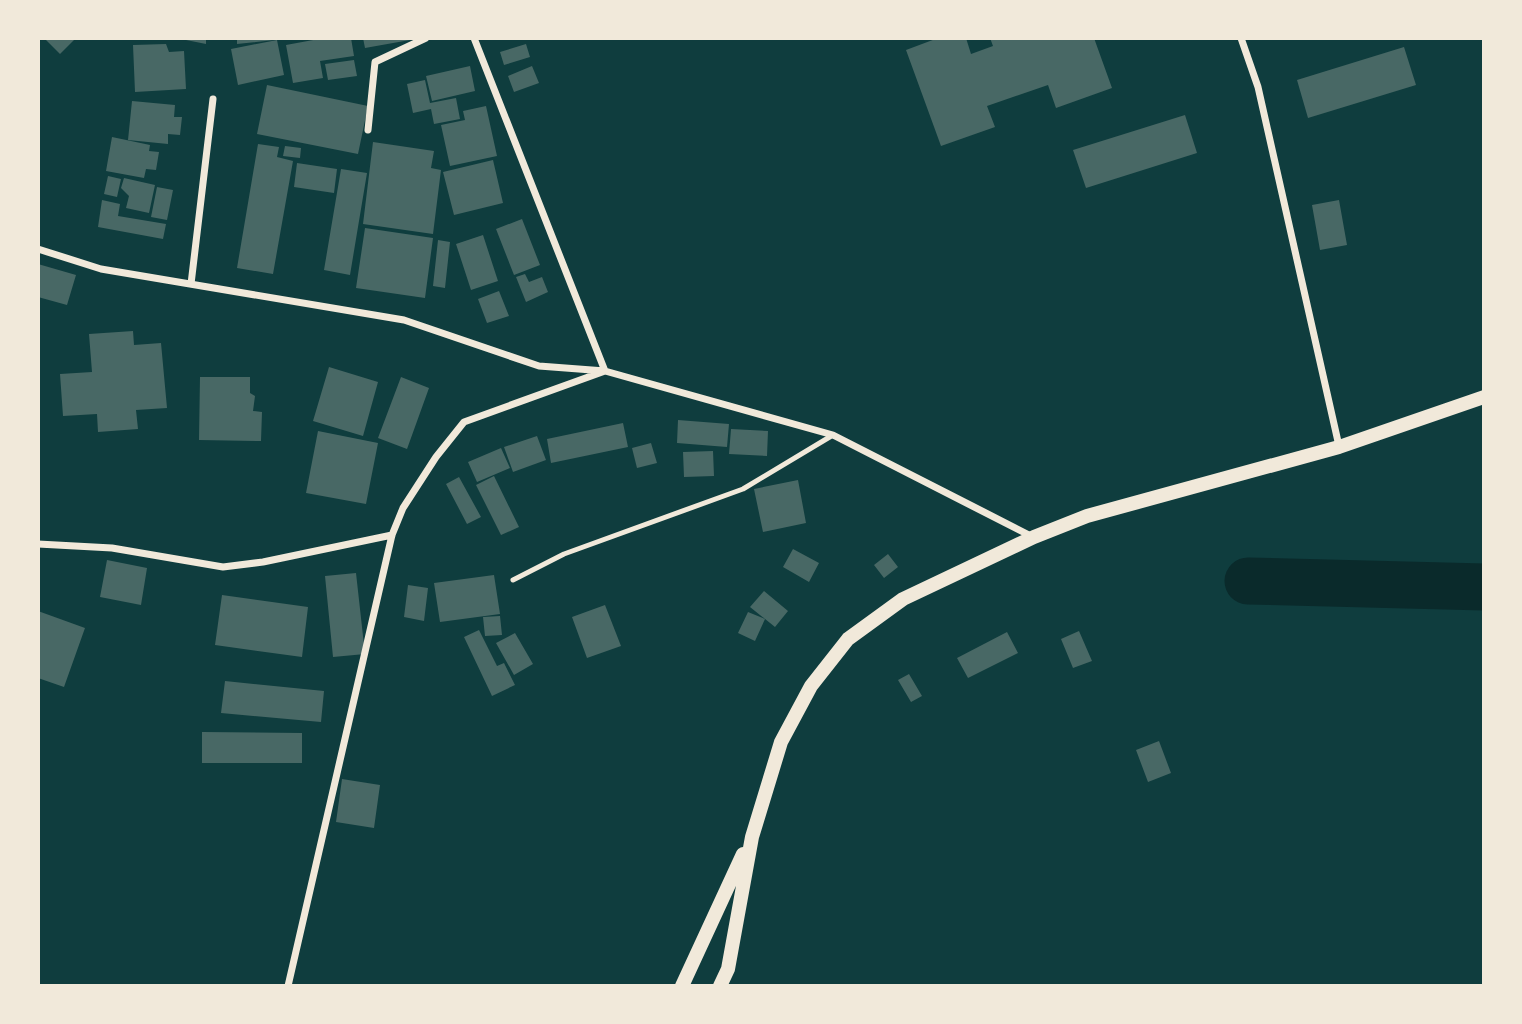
<svg xmlns="http://www.w3.org/2000/svg" width="1522" height="1024" font-family="Georgia,serif">
<rect width="100%" height="100%" fill="#0f3d3e"/>
<g fill="none" stroke-linecap="round" stroke-linejoin="round">
<path stroke="#0a2a2b" stroke-width="47" d="M1248,581L1484,587"/>
</g>
<path fill="#486865" d="M44,38H76L60,54Z
M176,38H206V44Z
M237,38H274V40L237,44Z
M324,38H351L354,56L320,61L323,78L293,83L286,45Z
M363,38H410V40L365,48Z
M938,38H966L971,54L993,46L990,38H1094L1112,88L1056,108L1048,85L987,106L995,127L941,146L906,50Z
M277,40L284,75L238,85L231,49Z
M166,44L169,52L184,51L186,89L135,92L133,45Z
M526,44L530,57L504,65L500,52Z
M1404,47L1416,85L1308,118L1297,80Z
M354,60L357,76L328,80L325,64Z
M470,66L475,91L432,101L426,76Z
M532,66L539,83L514,92L508,76Z
M425,80L430,103L456,98L460,119L434,124L431,109L413,113L407,84Z
M267,85L368,106L358,154L257,134Z
M132,101L175,105L174,117H182L180,135L168,134V144L128,140Z
M486,106L497,156L450,166L441,125L465,120L463,111Z
M1185,115L1197,153L1086,188L1073,150Z
M112,137L150,145L149,151L159,152L156,170L146,169L144,178L106,171Z
M373,142L434,151L431,168L441,170L433,234L363,224Z
M258,144L279,147L277,157L293,161L273,274L237,268Z
M285,146L301,148L300,158L283,156Z
M493,160L503,203L454,215L443,172Z
M297,163L337,169L334,193L294,187Z
M341,169L367,173L350,275L324,270Z
M108,176L121,179L117,197L104,194Z
M124,178L155,185L149,213L126,208L129,196L121,188Z
M157,187L173,190L167,220L151,217Z
M102,200L120,204L118,216L166,224L163,239L98,227Z
M1339,200L1347,245L1320,250L1312,205Z
M522,219L540,265L514,275L496,229Z
M365,228L433,238L425,298L356,288Z
M483,235L498,281L471,290L456,244Z
M438,240L450,242L445,288L433,286Z
M38,264L76,275L67,305L38,297Z
M525,274L529,282L542,277L548,292L526,302L516,277Z
M499,291L509,316L487,323L478,299Z
M133,331L134,345L161,343L167,408L136,410L138,429L98,432L97,414L63,416L60,374L92,372L89,334Z
M329,367L378,382L363,436L313,421Z
M200,377H250V393L255,396L253,411L262,412L261,441L199,440Z
M401,377L429,388L407,449L378,438Z
M678,420L729,424L727,447L677,443Z
M623,423L628,447L551,463L547,439Z
M731,429L768,431L767,456L729,454Z
M318,431L378,443L366,504L306,493Z
M537,436L546,460L513,472L504,447Z
M651,443L657,463L637,468L632,448Z
M501,448L510,468L477,482L468,462Z
M713,451L714,476L684,477L683,452Z
M494,476L519,527L501,535L476,485Z
M459,477L481,517L467,524L446,484Z
M798,480L806,523L763,532L754,489Z
M793,549L819,563L809,582L783,567Z
M888,554L898,567L884,578L874,565Z
M107,560L147,568L141,605L100,597Z
M356,573L365,654L333,657L325,576Z
M494,575L500,614L440,622L434,583Z
M408,585L428,588L424,621L404,617Z
M764,591L788,611L775,627L750,607Z
M222,595L308,607L302,657L215,645Z
M605,605L621,646L587,658L572,617Z
M38,611L85,628L64,687L38,678Z
M748,612L765,619L755,641L738,633Z
M500,616L502,635L485,636L483,617Z
M479,630L497,666L504,663L515,685L492,696L464,637Z
M1079,631L1092,661L1073,668L1061,639Z
M1007,632L1018,653L968,678L957,658Z
M515,633L533,664L514,675L496,643Z
M909,674L922,696L911,702L898,680Z
M225,681L324,691L321,722L221,713Z
M202,732L302,733V763H202Z
M1159,741L1171,773L1148,782L1136,750Z
M342,779L380,785L374,828L336,822Z"/>
<g fill="none" stroke-linecap="round" stroke-linejoin="round">
<path stroke="#f1e9da" stroke-width="5" d="M513,580L564,554L743,489L833,435"/>
<path stroke="#f1e9da" stroke-width="7" d="M1241,38L1258,87L1339,446
M368,130L375,62L426,38
M38,249L101,269L404,320L539,366L605,371L833,435L1033,537
M191,284L213,99
M38,544L112,548L223,567L263,562L392,535
M288,986L392,535L403,508L436,457L464,422L605,371L474,38"/>
<path stroke="#f1e9da" stroke-width="14" d="M682,986L743,854
M720,986L728,969L752,837L781,742L811,686L848,639L903,599L1034,537L1087,516L1339,447L1484,397"/>
</g>
<rect width="1522" height="1024" fill="none" stroke="#f1e9da" stroke-width="80"/>
</svg>
